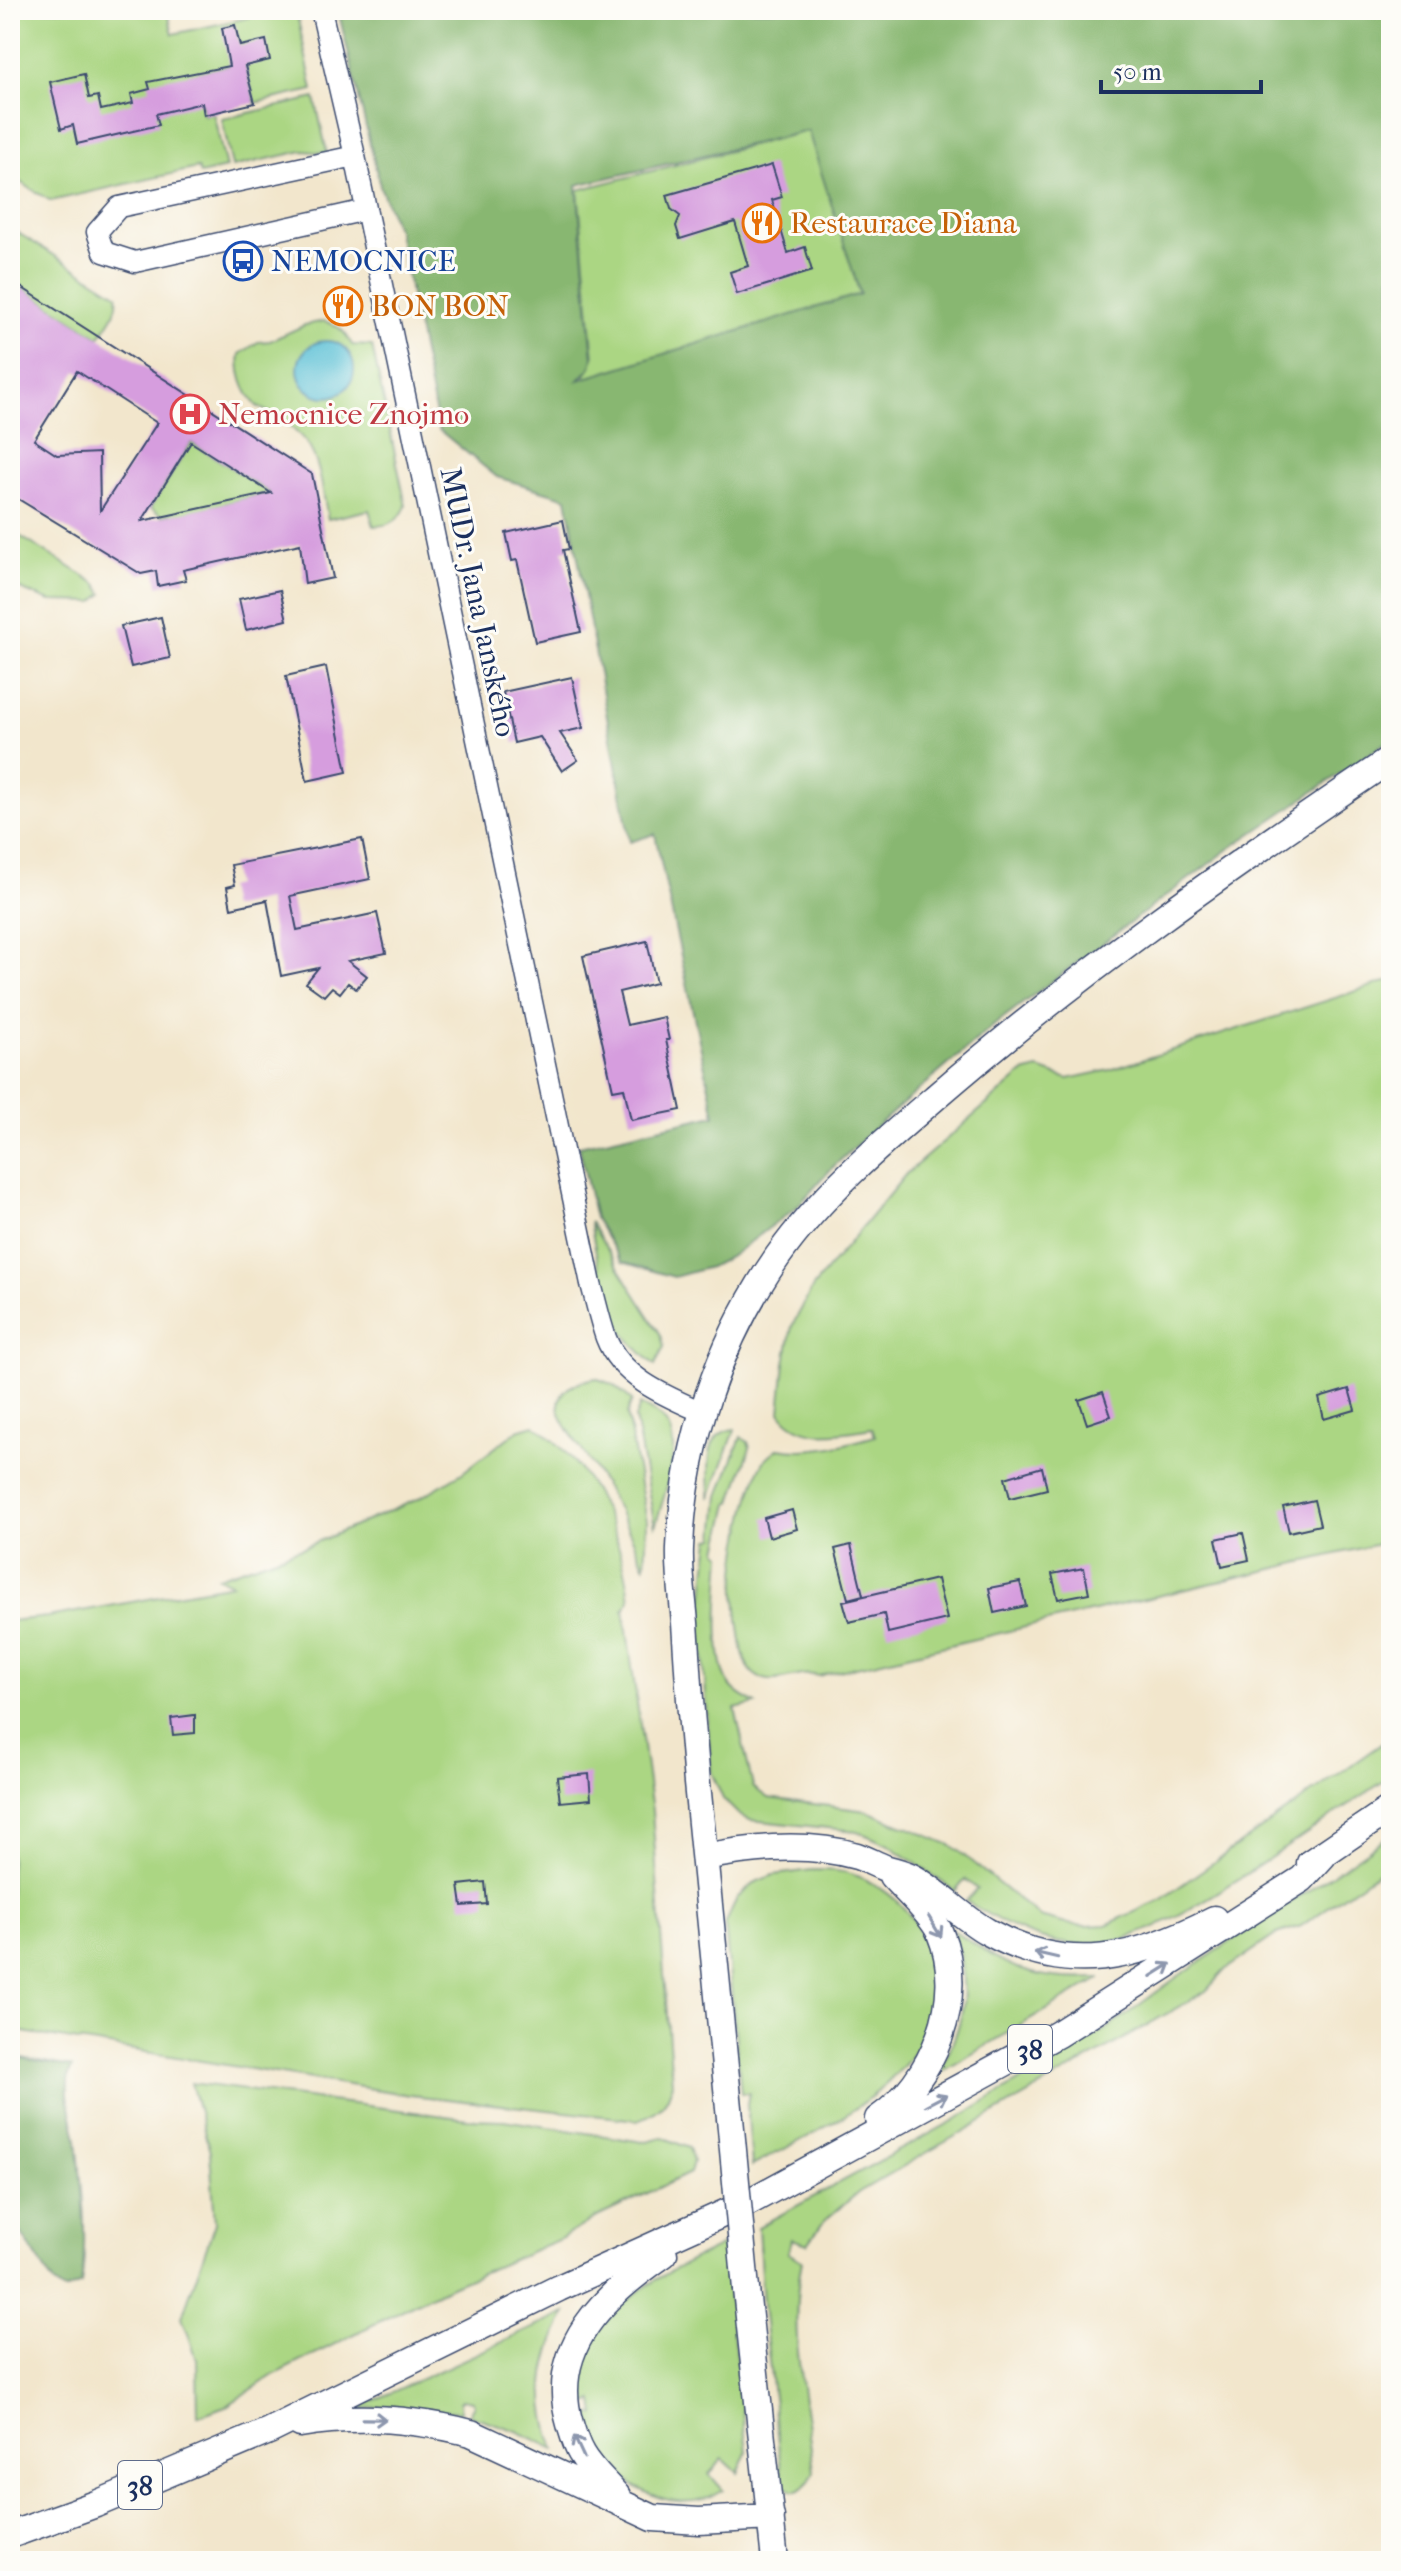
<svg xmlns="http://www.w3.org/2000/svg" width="1401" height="2571" font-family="'IM FELL French Canon',serif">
<rect width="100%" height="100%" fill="#fdfcf7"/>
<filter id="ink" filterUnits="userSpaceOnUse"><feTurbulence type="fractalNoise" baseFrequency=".0125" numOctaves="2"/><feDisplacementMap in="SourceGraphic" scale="16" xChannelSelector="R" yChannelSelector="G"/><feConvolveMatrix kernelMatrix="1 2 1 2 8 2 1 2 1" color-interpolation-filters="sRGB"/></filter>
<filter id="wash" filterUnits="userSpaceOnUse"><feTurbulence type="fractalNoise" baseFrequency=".006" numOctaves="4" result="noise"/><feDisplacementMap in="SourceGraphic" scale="32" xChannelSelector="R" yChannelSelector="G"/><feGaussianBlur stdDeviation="1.8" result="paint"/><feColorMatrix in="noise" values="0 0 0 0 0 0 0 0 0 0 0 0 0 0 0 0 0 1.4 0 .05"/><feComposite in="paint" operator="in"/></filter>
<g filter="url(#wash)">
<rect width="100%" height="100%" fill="#f2e6cc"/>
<path fill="#abd683" stroke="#638270" stroke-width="2" fill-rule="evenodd" d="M10,10H167L173,34L284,10H296L313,90L255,103L245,66H229L194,74L204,115L213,112L226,168L200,174L198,168L51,201L10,176Z
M315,98L327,153L303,151L232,167L222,119Z
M811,130L860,295L586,378L585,375L594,358L578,190Z
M10,228L117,294C120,311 108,323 99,337L10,280Z
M324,321C339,326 345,331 352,345L372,346L406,506C400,521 389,526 374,526L369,510L328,519C323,496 321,462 306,442C298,432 283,421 272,414C267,411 260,409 256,405C244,391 237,372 240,354L258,342L270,341L305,325ZM321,342L345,349L353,364L336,395C297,404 283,353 321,342Z
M191,443H192L271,493L171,516L170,514L163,516L150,508Z
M10,530L97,584L103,594L94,602L50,601L10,585Z
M1391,980V1541L818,1676C798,1669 773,1690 754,1674C743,1664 742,1647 740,1634C737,1613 735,1593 736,1573C738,1545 750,1482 765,1460C769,1455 774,1452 779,1448C813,1454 842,1445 875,1436L872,1428C840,1433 801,1443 780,1412L785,1363L792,1326L813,1287L906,1174L1023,1073L1039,1069L1068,1079L1110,1070Z
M590,1222L661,1335L664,1347L655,1365C603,1323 603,1283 590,1222Z
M595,1378L612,1384L632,1400L627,1414L647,1521L645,1567C626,1521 604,1480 575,1440C569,1430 559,1418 559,1406C559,1387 581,1381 595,1378Z
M640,1405C649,1410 660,1414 666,1423C684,1447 662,1501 655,1527L635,1418Z
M534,1425C591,1464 622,1533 630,1600L624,1609L652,1811L672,2083C669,2104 657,2113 638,2120L410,2095L10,2030V1621L48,1617L232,1584L218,1577L305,1547L416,1500L462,1473L518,1430Z
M735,1429V1430L710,1498C710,1473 701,1432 735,1429Z
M741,1437L748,1442L750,1448L732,1502L729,1504L718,1550L722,1554C720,1588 713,1649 727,1680C733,1692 745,1698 756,1704L735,1709L753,1787L768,1798L867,1811L951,1845L1040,1917L1066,1924L1086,1926L1106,1925L1159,1901L1391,1737V1776C1356,1800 1320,1824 1285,1848C1236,1881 1150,1942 1091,1945C1045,1947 1004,1925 966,1901L977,1889L965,1879L955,1891L889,1845L857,1831L750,1820L739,1815L723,1799L711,1772L701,1619L710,1539L715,1538L719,1496Z
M1391,1834V1863L1301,1926L1277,1934L1225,1970L1206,1991L859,2192L825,2220L808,2244L791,2239L788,2253L802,2261C787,2331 806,2402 814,2471C808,2487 793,2503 782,2479L763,2305L758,2227L957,2119L1108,2028L1177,1977L1335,1873Z
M812,1870C826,1870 841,1870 854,1875C938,1906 959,2006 900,2070C861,2114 802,2139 752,2166L747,2104L749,2093H741L725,1925L737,1898L758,1881L774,1875Z
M953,1930C1011,1969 1029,1981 1101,1978L938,2074C967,2019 971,1990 953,1930Z
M191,2083L468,2119L504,2120L643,2142L662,2137L689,2148L693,2161L690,2173L595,2218L562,2238L442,2290L275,2374L228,2405L198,2416L197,2359L182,2317L215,2223L210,2152Z
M723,2245L747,2452L738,2473L723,2459L709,2474L723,2490C669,2526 592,2471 583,2414L596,2415L594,2401L585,2405L580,2401C573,2315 658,2276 723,2245Z
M566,2313C542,2361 536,2398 555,2449L517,2431L469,2415L474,2404L472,2401L463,2399L460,2402V2412L387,2406L363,2409L364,2405Z"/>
<path fill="#88b771" stroke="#527368" stroke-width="2" fill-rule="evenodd" d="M338,10H1391V739L1229,849L999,1021L877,1126L831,1169L797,1207L733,1255L710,1267L674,1277L622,1262L595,1218L579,1146L715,1115L655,834L630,842L567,498L497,477L439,430L398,232L380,186ZM808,131L860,294L579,380L591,367L593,358L577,185Z
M10,2056L72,2067C61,2089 74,2117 77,2140C82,2186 88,2240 81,2284L64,2291L54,2284L10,2216Z"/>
<path fill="#58bfd6" stroke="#3a779a" stroke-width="2" d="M298 369a28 28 0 1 1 56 0a28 28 0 1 1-56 0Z"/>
<g id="blocks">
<path fill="#d69dde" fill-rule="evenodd" d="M235,25L240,46L266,40L270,60L245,66L255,103L204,115L202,103L156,114L159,125L77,144L73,125L61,129L50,82L84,74L89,98L98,96L101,110L133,103L131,94L150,89L148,82L229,66L222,28Z
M772,165L782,197L772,200L788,253L805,247L812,271L737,294L730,272L748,266L735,222L680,239L676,226L680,216L671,209L667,195Z
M10,280L312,474L333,578L305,584L300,544L183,570L186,580L158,586L156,571L141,574L10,494ZM77,371L157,423L100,511L99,453L57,455L34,440ZM191,442L271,493L142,521Z
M339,294L350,296L356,303L355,312L342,316L333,311L330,307L333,298Z
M563,520L569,549L563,550L581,632L535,642L517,560L512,561L506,533Z
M280,590L287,620L246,630L239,599Z
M161,617L170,658L131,667L121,626Z
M326,667L347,772L307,781L286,676Z
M572,677L583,728L560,733L578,760L562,771L540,737L514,743L503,692Z
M362,839L370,879L290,896L297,930L377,913L386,953L348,961L367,976L356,989L348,983L340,993L332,987L324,996L306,983L318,968L281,976L267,900L231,908L227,887L235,885L231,865Z
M647,941L656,983L619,992L627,1025L664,1017L669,1040H666L681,1110L631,1120L624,1088L613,1090L583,956Z
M1349,1389L1355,1410L1324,1419L1319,1398Z
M1103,1392L1111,1416L1087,1424L1079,1400Z
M1042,1467L1047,1489L1010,1498L1005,1478Z
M1314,1500L1320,1525L1289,1532L1283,1507Z
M792,1510L797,1529L769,1537L764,1518Z
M1243,1533L1249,1560L1222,1566L1216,1539Z
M851,1545L863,1595L848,1599L835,1549Z
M1084,1568L1089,1593L1058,1599L1052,1574Z
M937,1579L947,1619L888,1633L884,1614L849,1622L843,1601Z
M1020,1582L1026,1606L994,1613L989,1588Z
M195,1715V1733L173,1735L171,1718Z
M589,1774L591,1799L560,1802L557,1777Z
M485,1882L487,1904L462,1906L459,1885Z"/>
</g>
</g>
<g filter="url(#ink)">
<use href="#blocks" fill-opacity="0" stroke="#3b4a6e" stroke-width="2"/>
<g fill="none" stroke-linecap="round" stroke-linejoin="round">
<g stroke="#3b4a6e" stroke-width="23">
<path id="minor" d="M321,10L355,156L591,1284C596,1302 600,1321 606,1338C621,1378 666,1396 702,1412
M355,156L119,207L97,232L104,252L135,262L366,210"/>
</g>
<g stroke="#3b4a6e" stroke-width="29">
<path id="major" d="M705,1857C754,1847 808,1842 857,1856C866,1859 875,1864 885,1868C894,1871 905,1873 914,1878C940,1893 961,1917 988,1932C1068,1977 1137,1959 1214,1919
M1310,1863L1391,1808
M730,2118C720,2007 709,1895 697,1783C692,1730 688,1677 685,1623C683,1599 679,1573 680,1548C684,1444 719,1341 778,1256C822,1194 881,1144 938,1095C1080,972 1235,864 1391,759
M878,2119C933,2082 967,1997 940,1933C932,1914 906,1892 892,1876
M746,2289L775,2561
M300,2424C358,2414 415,2419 471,2433L653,2518L699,2521L771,2517
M617,2496C605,2482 590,2469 581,2453C576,2445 573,2434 570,2424C547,2347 606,2294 664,2254
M10,2535L96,2504L269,2431L559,2288L747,2203L1058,2034L1302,1879L1323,1856"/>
</g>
<use href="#minor" stroke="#fff" stroke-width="20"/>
<use href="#major" stroke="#fff" stroke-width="26"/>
<g stroke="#3b4a6e" stroke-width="29" stroke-linecap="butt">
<path id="major-bridge" d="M730,2118L746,2289"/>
</g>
<use href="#major-bridge" stroke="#fff" stroke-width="26"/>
</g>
<defs><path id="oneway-shaft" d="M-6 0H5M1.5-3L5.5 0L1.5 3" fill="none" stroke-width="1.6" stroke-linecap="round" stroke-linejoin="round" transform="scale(2)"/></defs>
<g stroke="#8d97ae">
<use href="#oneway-shaft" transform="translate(935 1927) rotate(59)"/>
<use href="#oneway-shaft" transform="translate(1046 1955) rotate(-167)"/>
<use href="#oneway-shaft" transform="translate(1161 1970) rotate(-32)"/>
<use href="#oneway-shaft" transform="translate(936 2100) rotate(-28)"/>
<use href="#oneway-shaft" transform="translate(374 2419) rotate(1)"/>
<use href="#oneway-shaft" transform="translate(579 2447) rotate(-115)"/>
</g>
</g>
<defs>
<g id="restaurant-ring" transform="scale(2)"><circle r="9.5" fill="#fdfcf7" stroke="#e8710a" stroke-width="1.5"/><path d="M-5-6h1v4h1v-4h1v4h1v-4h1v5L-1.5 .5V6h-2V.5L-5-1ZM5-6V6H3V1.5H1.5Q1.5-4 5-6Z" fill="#e8710a"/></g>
<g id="bus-ring" transform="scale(2)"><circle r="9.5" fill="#fdfcf7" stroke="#1a4fb4" stroke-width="1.5"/><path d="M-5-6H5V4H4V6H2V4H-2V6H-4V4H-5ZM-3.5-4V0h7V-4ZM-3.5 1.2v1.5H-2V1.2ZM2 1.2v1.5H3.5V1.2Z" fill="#1a4fb4"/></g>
<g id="hospital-ring" transform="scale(2)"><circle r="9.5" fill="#fdfcf7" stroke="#e0444e" stroke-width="1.5"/><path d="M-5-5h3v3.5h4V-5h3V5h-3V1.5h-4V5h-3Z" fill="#e0444e"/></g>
</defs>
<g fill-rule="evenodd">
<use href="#restaurant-ring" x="762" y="223"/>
<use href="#bus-ring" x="243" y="261"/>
<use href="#restaurant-ring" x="343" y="306"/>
<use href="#hospital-ring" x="190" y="414"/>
</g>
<g text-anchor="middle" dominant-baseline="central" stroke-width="6" stroke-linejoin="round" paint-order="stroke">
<g fill="#fdfcf7" stroke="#5f6c8c" stroke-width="2">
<rect x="1008" y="2025" width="44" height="48" rx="6"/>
<rect x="118" y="2461" width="44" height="48" rx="6"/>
</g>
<g font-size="28" font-weight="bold" fill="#1b2f5e">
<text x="1030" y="2049">38</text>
<text x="140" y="2485">38</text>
</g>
<g font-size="30" fill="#c56008" stroke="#fdfcf7" text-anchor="start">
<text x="790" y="223">Restaurace Diana</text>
<text x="371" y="306">BON BON</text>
</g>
<g font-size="30" fill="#164399" stroke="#fdfcf7" text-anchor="start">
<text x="271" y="261">NEMOCNICE</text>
</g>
<g font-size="30" fill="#be3a42" stroke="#fdfcf7" text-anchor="start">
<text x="218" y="414">Nemocnice Znojmo</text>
</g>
<g font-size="30" fill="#1b2f5e" stroke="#fdfcf7">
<text transform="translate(478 602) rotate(78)">MUDr. Jana Janského</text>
</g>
</g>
<rect width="1401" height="2571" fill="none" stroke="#fdfcf7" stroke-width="40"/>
<path d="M1101 80v12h160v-12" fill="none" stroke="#1b2f5e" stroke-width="4"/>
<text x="1113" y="80" font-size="24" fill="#1b2f5e" stroke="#fdfcf7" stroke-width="6" paint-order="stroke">50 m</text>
</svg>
